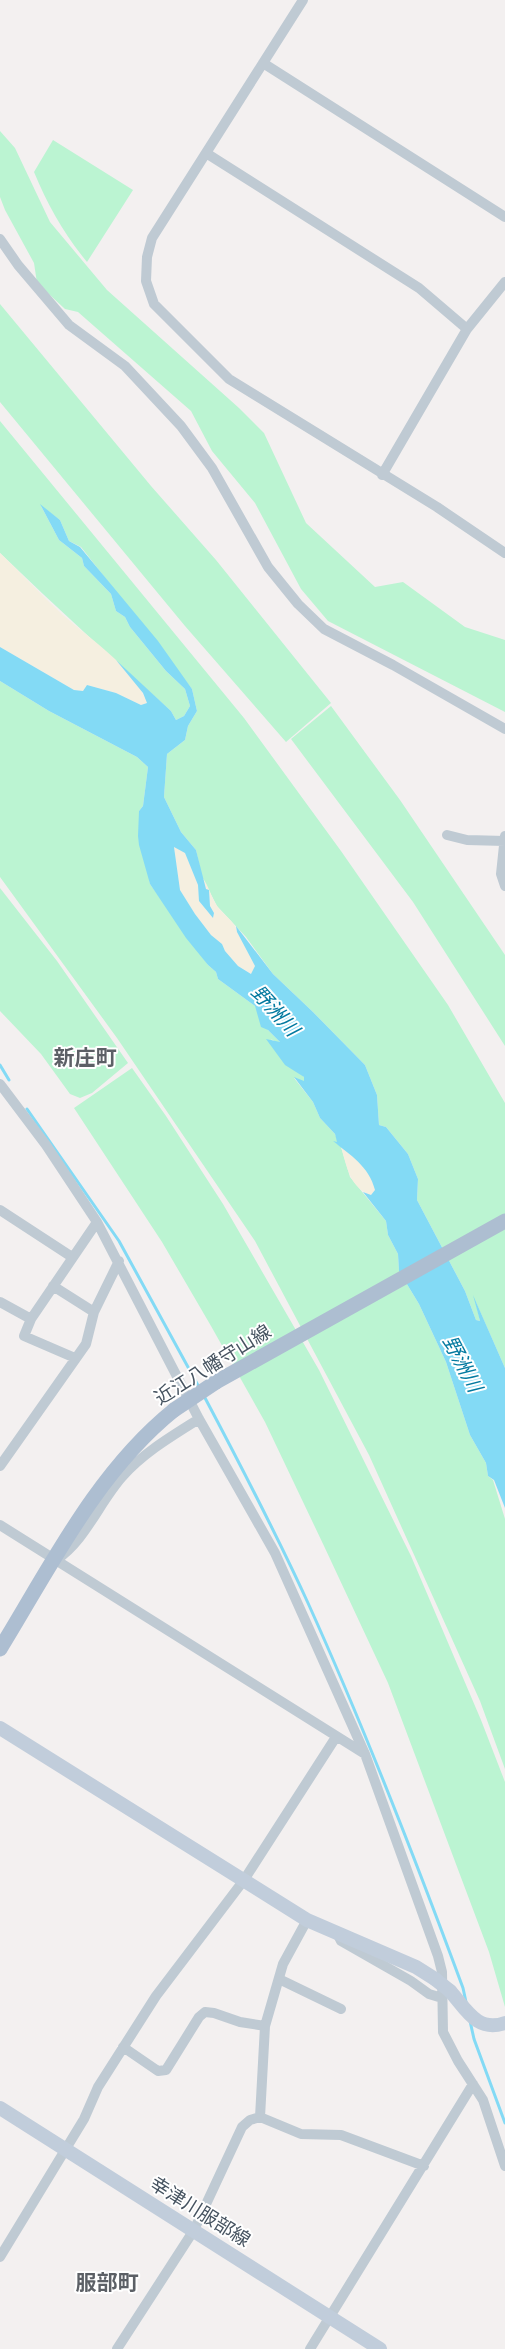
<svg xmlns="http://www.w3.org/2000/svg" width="505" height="2349" font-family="Karla,'Noto Sans JP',sans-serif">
<rect width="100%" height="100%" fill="#f3f0f0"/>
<path fill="#bbf4d2" d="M0,131L15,148L50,222L107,290L239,408L264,433L306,523L375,587L403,582L465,627L505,640V712L328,621L301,589L255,503L212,451L191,411L78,312L65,309L37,283L34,263L5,210L0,197Z
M53,140L133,190L87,262C64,234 48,206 34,172Z
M0,304L151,486L216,560L331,703L286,742L185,626L0,402Z
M0,421L244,718L341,851L448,1005L505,1103V1368L475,1300L480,1321L476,1320L465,1291L417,1200L418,1179L408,1154L386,1127L379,1125L377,1095L365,1065L313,1012L273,974L246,937L217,906L202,877L196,850L181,832L164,797L167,754L185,740L188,726L197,711L192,689L81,547L69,541L60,520L41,506L59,540L82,558L84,566L111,594L116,611L125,617L130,627L166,671L185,689L190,706L184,716L176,720L171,711C113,659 56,607 0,553Z
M0,681L49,711L137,757L148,767L143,806L139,811L150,884L208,965L216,972L218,979L255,1006L268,1030L280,1042L279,1044L271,1039L298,1072L304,1077V1082L294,1078L313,1102L320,1118L335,1134L338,1142H335L341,1147L350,1177L386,1221L388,1235L398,1254L399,1271L419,1304L446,1362L470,1435L486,1463L488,1476L493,1480L505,1519V1769L480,1701L369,1455L255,1241L117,1038L0,877Z
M331,706L400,800L505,955V1046L413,902L291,739Z
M0,888L57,961L128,1063L92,1093L80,1098L70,1094L41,1054L0,1011Z
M132,1068L166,1116L223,1204L319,1370L411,1556L481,1720L505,1782V2007L489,1952L388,1683L324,1546L265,1422L211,1326L162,1242L74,1108Z"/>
<path fill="#f5efe0" d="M0,553C21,573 41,595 63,615C92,641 133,666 147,703L141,705L116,693L87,685L83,691L74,690L0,647Z
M174,846L185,853L198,885L199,901L213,918L214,913L210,906L209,890H206L202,877C209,886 211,897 217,906C223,915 235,921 237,932L255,966L252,974L238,966L225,951L222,944L211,935L195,914L180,890Z
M341,1147C356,1156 371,1172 375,1190L371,1195C350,1188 347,1167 341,1147Z"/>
<path fill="#83daf5" d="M40,504L60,520L69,541L80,547L158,641L192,689L197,711L188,726L185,740L167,754L164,797L181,832L196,850L206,889L209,890L210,906L214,913L213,918L199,901L198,885L185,853L174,847L180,890L195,914L211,935L222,944L225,951L238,966L251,974L255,966L237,932L236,926L273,974L313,1012L365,1065L377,1095L379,1125L386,1127L408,1154L418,1179L417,1200L465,1291L476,1320L480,1321L473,1295L505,1368V1508L494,1480L488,1476L486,1463L470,1435L446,1362L419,1304L399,1271L398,1254L388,1235L386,1221L363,1192L371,1195L375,1190C369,1166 350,1155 333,1141L337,1142L335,1134L320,1118L313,1102L294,1077L304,1081V1077L285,1065L266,1039L280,1042L268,1030L261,1027L255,1006L218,979L216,972L208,965L186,938L150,884L139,845L138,836L139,811L143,806L148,767L137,757L49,711L0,681V647L74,690L83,691L87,685L116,693L141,705L147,703L143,693L116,660L171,711L176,720L184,716L190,706L185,689L166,671L130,627L125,617L116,611L111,594L84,566L82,558L59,540Z"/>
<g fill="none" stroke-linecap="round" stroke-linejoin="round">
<path stroke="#83daf5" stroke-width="3" d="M0,1065L9,1080
M27,1109L119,1241L200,1389
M204,1396C240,1464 276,1533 308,1603C365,1729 415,1858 463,1988L466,2002
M470,2021L474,2039L505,2123"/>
<path stroke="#bfcad3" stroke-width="10" d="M303,0L152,238L147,257L146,281L154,304L229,379L437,507L505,553
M263,63L505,217
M206,153L419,288L467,329
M0,239L18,265L69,325L125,366L181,426L212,468L268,567L298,604L324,629L393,665L505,729
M382,475L467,329L505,282
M447,835L467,840L505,841
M505,836L501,874L505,886
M0,1084L46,1145L97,1222L199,1419L275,1553L365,1754L438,1956L442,1972L443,2032L458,2061L483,2100L505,2166
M0,1210L72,1257
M53,1286L94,1312
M0,1302L31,1319
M75,1358L24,1336L31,1319L97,1222
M0,1466L86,1344L94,1312L119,1261
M0,1525L365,1754
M56,1560C85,1541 99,1503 122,1477C143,1453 172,1436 199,1419
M339,1937L341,1941L411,1981L429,1994L442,1998
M279,1979L341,2009
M123,2047L158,2071L166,2070L199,2017L205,2012L214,2013L240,2022L265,2026
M260,2117L301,2134L341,2135L424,2166
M0,2257L84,2119L98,2087L156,1996L244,1880L336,1737
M117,2349L194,2230L242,2127L250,2120L260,2117L265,2026L283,1964L307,1920
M310,2349L473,2084"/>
<path stroke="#c1cddb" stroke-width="14" d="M0,1728L307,1920L416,1967L435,1979
M450,1991C466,2009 477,2033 505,2023
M0,2108L380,2349"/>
<path stroke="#adbed1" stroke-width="15" d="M216,1382L505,1221
M0,1649C51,1566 97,1472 174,1410"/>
<path stroke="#c1cddb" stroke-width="14" d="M435,1979L450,1991"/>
<path stroke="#adbed1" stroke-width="15" d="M174,1410L216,1382"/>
</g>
<g text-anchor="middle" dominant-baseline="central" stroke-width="4" stroke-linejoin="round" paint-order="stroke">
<g font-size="19" fill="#465360" stroke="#fff">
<text transform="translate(213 1365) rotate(-32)">近江八幡守山線</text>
<text transform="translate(200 2212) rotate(32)">幸津川服部線</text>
</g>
<g font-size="20" font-style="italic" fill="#037aa0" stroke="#fff">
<text transform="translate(275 1011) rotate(48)">野洲川</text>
<text transform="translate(462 1364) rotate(62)">野洲川</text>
</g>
<g font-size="21" font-weight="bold" fill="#5c6066" stroke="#fff">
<text x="85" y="1058">新庄町</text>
<text x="107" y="2283">服部町</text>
</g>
</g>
</svg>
